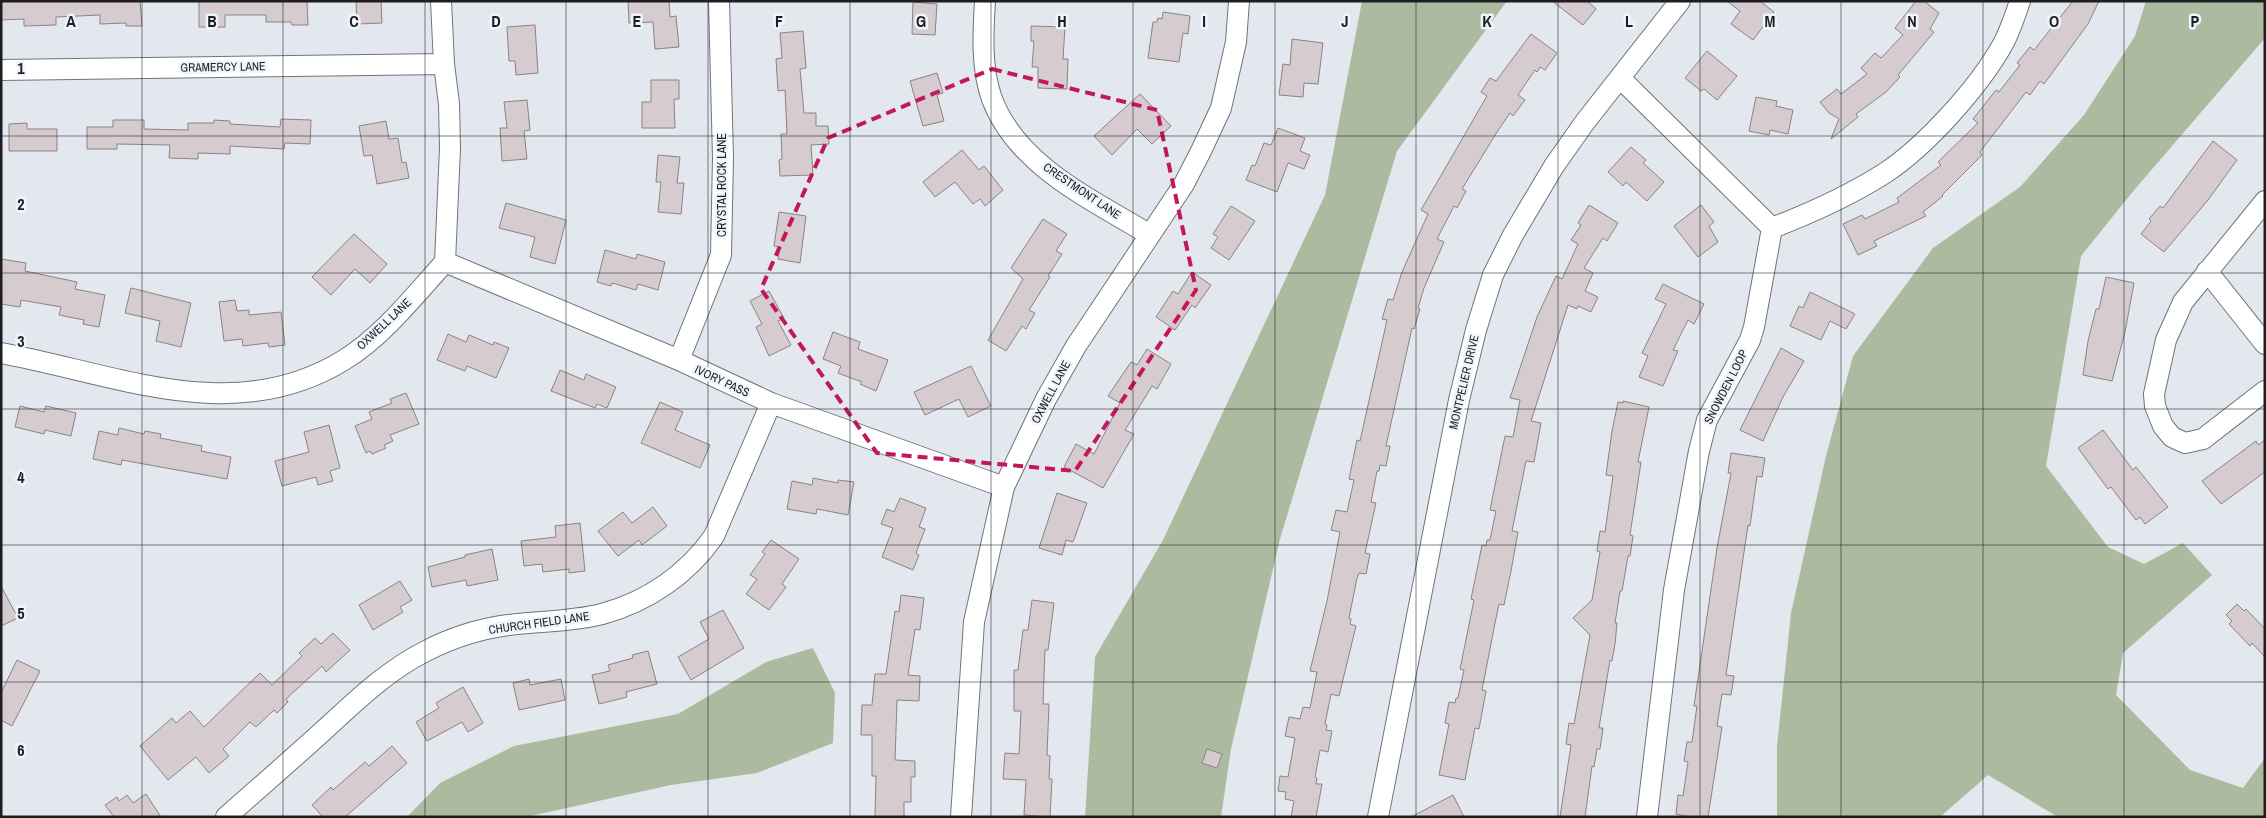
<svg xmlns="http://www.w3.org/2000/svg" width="2266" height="818" font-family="'Archivo Narrow',sans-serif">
<rect width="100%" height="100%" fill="#e3e8ef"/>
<path fill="#acba9f" d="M1362,1H1507L1397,151L1280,539L1231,749L1221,817H1085L1095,657L1163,540L1325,195Z
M2146,1H2265V38L2135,189L2081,256L2046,466L2108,547L2144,564L2183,543L2212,575L2123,653L2116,695L2190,770L2243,788L2265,758V817H2058L1988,775L1940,817H1777V746L1791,613L1826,456L1853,356L1933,248L2020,187L2084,115L2135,36Z
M813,648L835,693L833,743L757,773L671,785L526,817H407L440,783L514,746L678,714L766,662Z"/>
<path fill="#d6cccf" stroke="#8b8285" d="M1,1H140L142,26H126V23L100,24V15L56,17V25L24,26V19L1,20Z
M199,1H307L308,25H292L291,22H266V15H225V27H199Z
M356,1H381L382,23L357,24Z
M628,1H669L670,17L676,16L679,47L655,49L653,22L629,23Z
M1552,1H1587L1596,9L1583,25Z
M1727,1H1760L1774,12L1753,40L1731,24L1740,11Z
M1916,1H1924L1939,13L1930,29L1934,32L1898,75L1900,77L1886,92L1856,114L1858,117L1831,139L1839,119L1829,113L1820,102L1837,89L1841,94L1867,74L1861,68L1875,53L1881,58L1903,35L1895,28Z
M2073,1H2099L2088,24L2044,84L2040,81L2030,95L2026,92L1980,152L1982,155L1942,195L1943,196L1923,212L1926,216L1874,241L1877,246L1858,255L1843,224L1862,215L1865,219L1899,202L1897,198L1941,165L1938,162L1978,123L1973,119L1996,90L1999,92L2020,65L2017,63L2030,47L2034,50Z
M913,2L937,4L935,35L912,34Z
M1163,12L1190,16L1188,34L1183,33L1179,62L1148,58L1153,22H1157L1158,18L1162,19Z
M535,25L538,73L516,75L515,61H509L507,27Z
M1031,26L1065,27L1063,59H1068L1067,89L1038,88V67H1032L1034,41H1031Z
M803,31L806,68L800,69L804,113H816V126H828L829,144L811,145L813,175L780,176L779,160L782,159L781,134H787L785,90L778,91L776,59L782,58L780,33Z
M1531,34L1557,53L1545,70L1540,67L1537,72L1535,70L1518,95L1525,100L1513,116L1510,113L1497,132L1462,189L1466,191L1457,208L1454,206L1437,239L1444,242L1424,288L1418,308L1420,309L1414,329L1412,328L1386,446H1390L1386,466L1380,465L1379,471H1377L1371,502L1376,503L1365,553L1370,554L1366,574L1359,573L1357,578L1349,618L1351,619L1350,624L1356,626L1339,696L1331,694L1325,724L1327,725L1326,730L1332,731L1328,752L1320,750L1315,777L1317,778L1316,784H1322L1316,817H1291L1294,801L1285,799L1286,792L1278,791L1280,776L1288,777L1295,738L1285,736L1289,717L1300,719L1303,707L1310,708L1317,672L1310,671L1327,601L1340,532L1331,530L1336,510L1347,512L1354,480L1349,479L1357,440L1360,441L1387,320L1382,319L1388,299L1393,300L1402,272L1428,214L1421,210L1487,96L1481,92L1490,78L1496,81Z
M1292,39L1323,43L1318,84L1304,83L1303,97L1279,95L1283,64L1290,65Z
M1707,51L1737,76L1717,100L1704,89L1701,91L1685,78Z
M937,73L943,93L937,95L944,121L923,126L910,81Z
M651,80H679V99H674L675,128H642V102H651Z
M1140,94L1171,126L1152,144L1137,129L1112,155L1094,136Z
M1756,97L1777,101L1776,106L1793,110L1788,134L1770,130L1769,135L1749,131Z
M527,100L530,130L524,131L527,159L502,161L500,128H507L504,102Z
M281,119L311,120L310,144L285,143L284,149L230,146V154L198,153V159L169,158L170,145L117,144V149H87V127H113V120H144V129L188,130V123H214V120L230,121V124L280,127Z
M386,121L389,139L398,138L402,163L406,162L409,178L377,184L372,155L364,156L359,126Z
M27,123V129H57V151H9V124Z
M1278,128L1305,138L1300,151L1310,155L1304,169L1288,163L1277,192L1246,180L1252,165L1255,166L1264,143L1271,145Z
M2213,141L2237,160L2208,200L2164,252L2141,234L2151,221L2149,219L2160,206L2163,208Z
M1631,147L1646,160L1643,163L1664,182L1647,201L1626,182L1623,186L1608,172Z
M962,150L979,170L984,166L1003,190L985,206L980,199L973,204L955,182L935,197L923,182Z
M658,155L680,157L677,183H684L681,214L658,212L661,182H656Z
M506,203L566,220L555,264L530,257L535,237L499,228Z
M1589,205L1618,223L1607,241L1603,238L1584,268L1593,273L1585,291L1598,297L1591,312L1578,306L1577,309L1568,305L1531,421L1541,423L1534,462L1526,461L1512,531L1518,532L1511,571L1504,605L1499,604L1495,623L1482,690L1486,691L1479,729L1475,728L1465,780L1439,775L1449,724L1445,723L1449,702L1455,703L1456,698H1458L1464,670L1460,669L1474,600L1471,599L1482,545L1486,546L1487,540H1490L1496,511L1490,510L1505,436L1513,437L1520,400L1510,398L1537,317L1556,276L1562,279L1578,244L1571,240L1581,225L1578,223Z
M1701,205L1714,222L1709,226L1718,242L1698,257L1674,226Z
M1231,206L1255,221L1229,260L1211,248L1218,237L1213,234Z
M779,212L806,216L800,263L778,259L780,247L774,246Z
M1043,219L1067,234L1056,251L1062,254L1048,276L1050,277L1029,310L1035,313L1026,329L1022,326L1006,351L988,340L1023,279L1011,268Z
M354,234L387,264L370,283L355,269L331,295L312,277Z
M605,250L636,259L637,254L665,262L658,290L638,284L636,290L612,283L611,286L597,282Z
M1,259L26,263L25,271L77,282L75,289L105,295L99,327L83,324L84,320L59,315L61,307L21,300L20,307L1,304Z
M1192,272L1211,285L1195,308L1192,305L1175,330L1156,317L1173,291L1178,294Z
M2106,277L2134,283L2125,332L2112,381L2083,375L2088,341L2096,309H2099Z
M1663,284L1704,304L1694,324L1688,320L1673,350L1678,351L1663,386L1639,377L1648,356L1642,353L1666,304L1655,299Z
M131,288L191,303L181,347L156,341L160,321L125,313Z
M769,291L784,318L778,321L791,345L769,356L756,327L762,324L750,301Z
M1810,292L1855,314L1846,329L1830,321L1821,340L1790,326L1799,306L1803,308Z
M235,300L237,311L249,310V315L281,312L285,345L269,347L268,343L243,346L242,339L224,341L219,302Z
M833,332L860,342L858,349L888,360L876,391L860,384L862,382L838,373L841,366L823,359Z
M448,334L466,342L469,335L493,345L494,342L509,348L496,378L467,366L465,371L437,360Z
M1781,348L1804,361L1783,397L1763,441L1740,430Z
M1147,349L1171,364L1157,389L1152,386L1125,430L1134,434L1103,488L1064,467L1076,444L1094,454L1120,403L1108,396L1131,362L1137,365Z
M971,366L991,406L968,417L959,399L925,415L914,392Z
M560,370L584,380L586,374L616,387L607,408L597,404L595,408L551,391Z
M406,393L419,424L390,435L393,441L384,445L386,448L372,454L370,451L366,453L355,426L372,419L369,412L392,403L390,399Z
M1623,401L1649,407L1638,462H1641L1630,535L1633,536L1630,556H1628L1622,591H1620L1615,623H1617L1615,644L1612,661L1610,660L1599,728H1603L1600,749H1597L1594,767L1592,766L1585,817H1560L1571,745L1566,744L1569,723L1574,724L1590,635L1573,618L1592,600L1600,552L1597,551L1600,531L1605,532L1613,476L1606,475L1612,431L1618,402L1623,403Z
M660,402L683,412L675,430L710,445L700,468L641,443Z
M20,406L44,412L46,406L76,413L71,436L45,430L44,434L15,427Z
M329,425L340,468L330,471L333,481L318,485L316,477L282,486L275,461L309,452L304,432Z
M119,428L144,434L145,431L161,434L160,438L202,446L201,451L231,457L227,479L122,460L121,465L93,459L99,431L118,435Z
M2103,430L2133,470L2136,467L2168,507L2145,524L2140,517L2136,520L2111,487L2108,489L2078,448Z
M2265,440V472L2221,504L2202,481L2256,441L2258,445Z
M1731,453L1765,458L1762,477L1757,476L1750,526L1748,525L1726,675L1734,676L1731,695L1722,694L1717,726L1722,727L1708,817H1691L1676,814L1678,795L1683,796L1688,762L1684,761L1687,742H1692L1697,706H1694L1717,548L1731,473H1728Z
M813,478L838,483V480L854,482L848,515L817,509L816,514L787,509L792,481L812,485Z
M1057,493L1087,503L1073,542L1066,540L1062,555L1039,548Z
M900,498L926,508L919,527L925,529L916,553L919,555L913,570L882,557L893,528L881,524L887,509L894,512Z
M653,507L667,526L642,545L639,540L618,556L598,531L623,512L632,523Z
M580,523L585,571L569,573V569L543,572L542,564L524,566L521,541L556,537L555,526Z
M771,540L799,559L782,584L786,587L769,610L746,594L757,579L750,575L765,554L762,552Z
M492,549L498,580L467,586L466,580L432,587L428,567L465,557V555Z
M400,581L412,600L400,607L403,612L373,630L359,605Z
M1,586L18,618L1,626Z
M901,595L924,598L920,630L915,629L908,675L920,676L919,701L897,700L895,760L915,761V777H911V802H904V817H875L876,776H872V735H861L862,705H872L875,674H886L895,611L899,612Z
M1032,600L1054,603L1048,650H1045L1043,704H1049L1047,755L1050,756L1049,779H1052L1050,817L1024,815L1026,780L1003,779L1005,753L1019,754L1021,711H1014V670H1018L1023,630H1028Z
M2237,604L2244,611L2246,609L2265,629V657L2252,643L2250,646L2229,624L2232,621L2226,615Z
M723,610L744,648L691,680L678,657L709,639L700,622Z
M333,633L350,650L326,672L322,666L286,699L288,702L277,713L274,710L256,727L250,722L223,749L229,756L209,773L196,757L168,780L140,746L172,718L176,723L190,711L204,727L260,673L272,685L302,656L299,653L315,638L321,644Z
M648,651L657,684L626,692L627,697L599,704L592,675L610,671L608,665L633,658L632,655Z
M17,660L40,671L12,726L1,720V693Z
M529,679L530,685L561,679L565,700L519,710L513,683Z
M463,687L483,723L468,732L462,722L427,741L416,722L439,708L436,703Z
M392,746L407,763L345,817H323L312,805L331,787L333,790L365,762L369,766Z
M1207,749L1222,754L1217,768L1202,763Z
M146,794L161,817H114L105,805L117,797L119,801L127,795L133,803Z
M1453,795L1464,817H1411Z"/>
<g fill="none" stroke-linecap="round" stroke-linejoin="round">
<g stroke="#6f747a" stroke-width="22">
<path id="street" d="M985,1C983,33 981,69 992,99C1017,166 1093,200 1150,235
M1,70L444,64
M1620,78L1772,228
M2265,201L2183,302L2166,340L2154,394L2155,406L2163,426L2172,437L2185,443L2203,439L2265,391
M1772,228C1811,213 1849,196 1885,173C1926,146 1979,87 2003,44C2010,31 2015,16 2020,1
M445,262L679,360L771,403L1004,487
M2207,271L2265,344
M1,353C116,374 234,428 344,360C383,336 414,296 445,262L450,148L449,104L444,64L441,1
M679,360L721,255L723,158L719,1
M226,817C258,789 290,761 322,732C355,702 386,671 426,651C451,638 479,629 508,625C539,621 571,622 602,614C647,602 688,574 714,536L771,403
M961,817L974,622L1004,487L1046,399L1076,346L1184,184L1201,151L1221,108L1236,42L1239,1
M1378,817L1459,400L1476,330L1493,275L1513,235L1554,166L1585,122L1680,1
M1647,817L1674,590L1699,451L1707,420L1750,340L1754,327L1772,228"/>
</g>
<use href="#street" stroke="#fff" stroke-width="20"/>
</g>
<path fill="none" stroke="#c2185b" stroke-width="4" stroke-dasharray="10 6" stroke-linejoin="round" d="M992,69L1157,110L1196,290L1075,471L877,453L761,289L828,138Z"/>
<path fill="none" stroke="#1c1e21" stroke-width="1" stroke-opacity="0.55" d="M142,1V817M283,1V817M425,1V817M566,1V817M708,1V817M850,1V817M991,1V817M1133,1V817M1275,1V817M1416,1V817M1558,1V817M1700,1V817M1841,1V817M1983,1V817M2124,1V817M1,136H2265M1,273H2265M1,409H2265M1,545H2265M1,682H2265"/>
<g text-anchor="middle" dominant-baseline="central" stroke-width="5" stroke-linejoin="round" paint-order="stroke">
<g font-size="12" fill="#1c1e21" stroke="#f0f5fd">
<text transform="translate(223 67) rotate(-1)">GRAMERCY LANE</text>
<text transform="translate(722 185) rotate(-90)">CRYSTAL ROCK LANE</text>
<text transform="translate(1082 191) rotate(34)">CRESTMONT LANE</text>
<text transform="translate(384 324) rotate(-43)">OXWELL LANE</text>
<text transform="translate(722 381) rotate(25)">IVORY PASS</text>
<text transform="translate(1464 382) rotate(-77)">MONTPELIER DRIVE</text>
<text transform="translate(1726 387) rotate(-63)">SNOWDEN LOOP</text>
<text transform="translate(1051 392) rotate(-62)">OXWELL LANE</text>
<text transform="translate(539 623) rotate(-8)">CHURCH FIELD LANE</text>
</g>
</g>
<g font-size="16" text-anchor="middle" font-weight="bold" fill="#1c1e21" stroke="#f0f5fd" stroke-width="5" stroke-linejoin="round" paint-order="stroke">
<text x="71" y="27">A</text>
<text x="212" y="27">B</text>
<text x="354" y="27">C</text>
<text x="496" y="27">D</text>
<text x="637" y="27">E</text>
<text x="779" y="27">F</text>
<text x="921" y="27">G</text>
<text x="1062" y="27">H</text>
<text x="1204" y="27">I</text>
<text x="1345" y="27">J</text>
<text x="1487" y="27">K</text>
<text x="1629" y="27">L</text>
<text x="1770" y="27">M</text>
<text x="1912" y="27">N</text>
<text x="2054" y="27">O</text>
<text x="2195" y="27">P</text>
<text x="21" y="74">1</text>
<text x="21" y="210">2</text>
<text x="21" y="347">3</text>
<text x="21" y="483">4</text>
<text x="21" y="619">5</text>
<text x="21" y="756">6</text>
</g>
<rect width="2266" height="818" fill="none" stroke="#1c1e21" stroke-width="5"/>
</svg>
